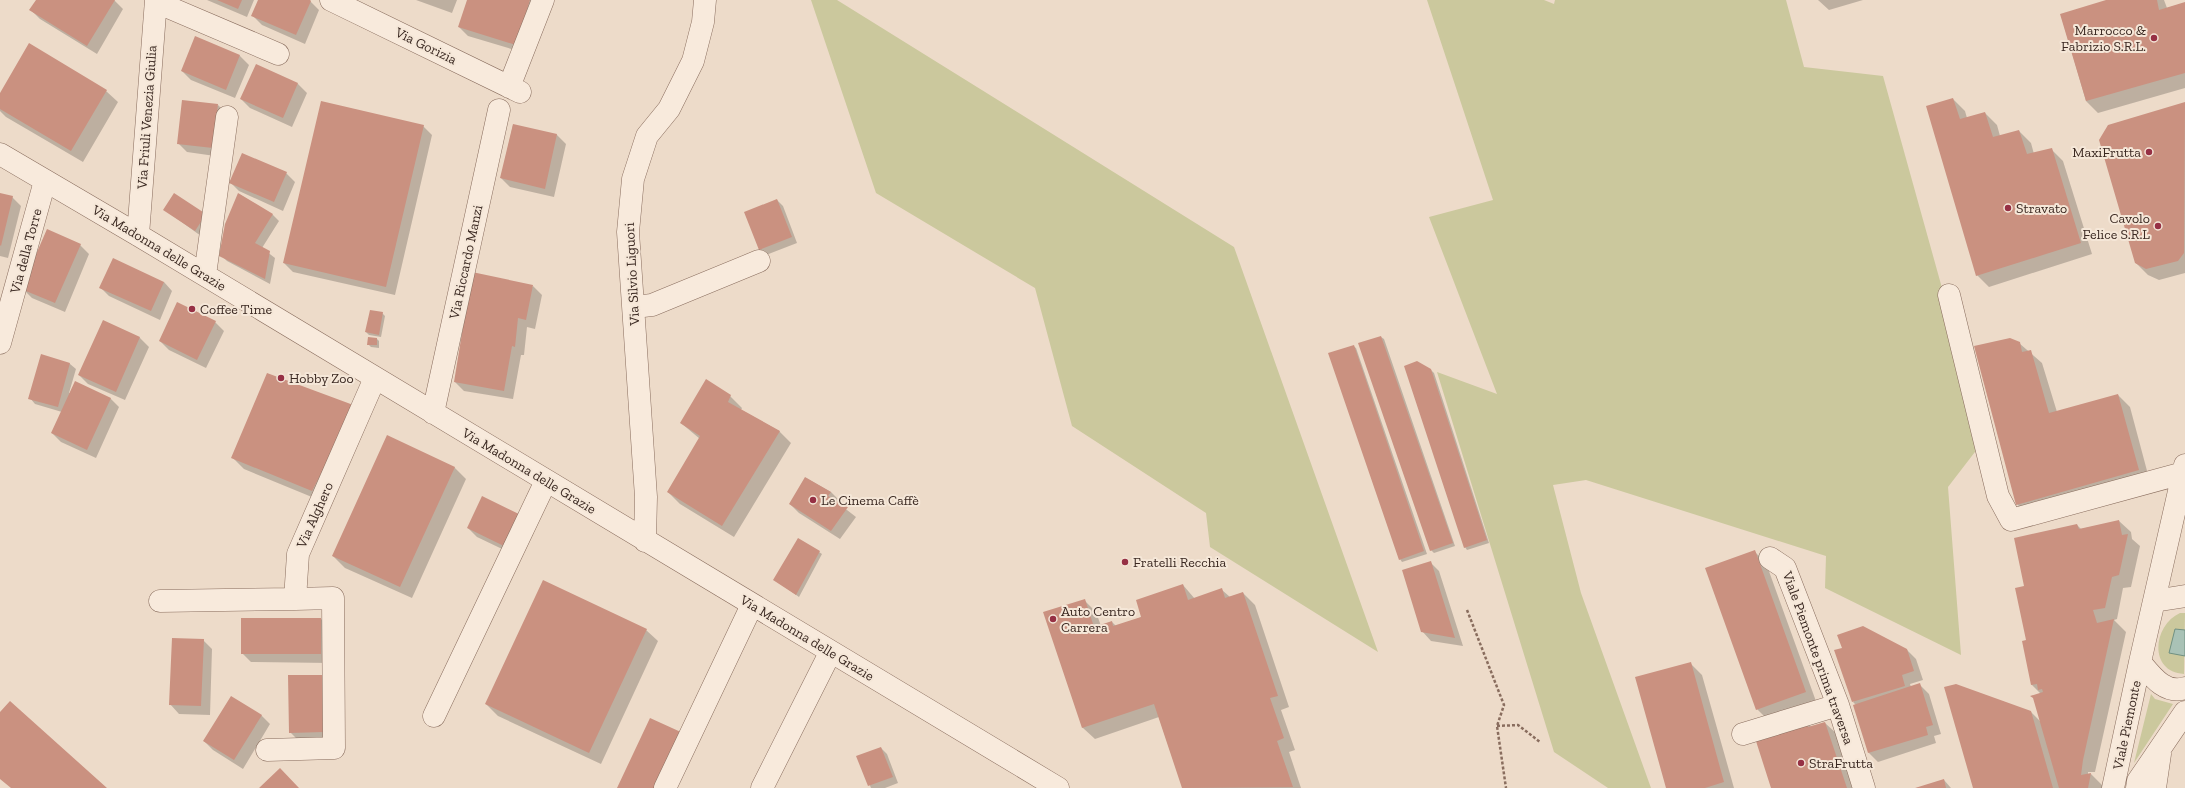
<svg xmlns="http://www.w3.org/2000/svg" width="2185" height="788" font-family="'Zilla Slab',serif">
<rect width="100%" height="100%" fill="#eddbc9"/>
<path fill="#cbc89d" d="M811,0H837L1234,247L1378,652L1210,547L1206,513L1072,426L1035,288L876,193Z
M1427,0H1544L1554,4L1555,0H1786L1804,67L1883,76L1942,288L1978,448L1948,487L1961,655L1825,588L1826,556L1586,480L1553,485L1581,593L1651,788H1608L1554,752L1437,372L1497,394L1429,217L1493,200Z
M2180,613H2185L2184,674C2148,672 2153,625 2180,613Z
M2151,694L2155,699L2173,704L2134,763Z"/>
<path fill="#a9c2b6" stroke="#709082" d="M2175,629L2185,630V656L2169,653Z"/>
<path fill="#0003" d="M37,0H114L123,9L97,54L40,19L31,10Z
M207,0H254L247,17Z
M260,0L310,1L319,10L305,44L262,25L253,16Z
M416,0H457L452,13Z
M468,0H541L525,53L468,36L459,27Z
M1818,0H1863L1829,10Z
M2110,0H2164L2167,8L2185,3V88L2098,113L2086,101L2061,15Z
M196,38L240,56L249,65L235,98L191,80L182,71Z
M256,66L298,84L307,93L292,127L250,108L241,99Z
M106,91L118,102L83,162L6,117L0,111V95Z
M1953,99L1965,111L1967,118L1985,113L1997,125L2000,136L2019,131L2031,143L2034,154L2051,149L2063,161L2092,254L1989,287L1977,275Z
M2185,103V273L2159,280L2148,275L2136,263L2109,126Z
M218,105L227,114L222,157L187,152L178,143Z
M513,125L557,135L566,144L554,197L510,187L501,178Z
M423,126L432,135L395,295L293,272L284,263Z
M286,173L295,182L283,211L239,191L230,182Z
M0,194L12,197L21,206L8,258L0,256Z
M239,194L273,215L279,221L262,248L275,258L270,284L227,261L221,255Z
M777,200L783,206L797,243L766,255L760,249Z
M165,210L211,221L201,236Z
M80,245L89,254L65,312L32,298L23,289Z
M164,282L172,291L160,320L109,296L100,287Z
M533,286L542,295L535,329L527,327L524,355H521L513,399L464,391L455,382Z
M382,313L385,316L381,337L369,335L366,332Z
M103,322L140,338L149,347L125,400L88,384L79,375Z
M215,322L224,331L206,368L169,350L160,341Z
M1381,337L1384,339L1455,546L1434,553L1431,550Z
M377,339L379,341V348L371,347L368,344Z
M2019,343L2042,363L2057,412L2118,395L2130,407L2150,482L2028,516L2017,504Z
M1353,346L1356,348L1427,554L1402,562L1400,559Z
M41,356L70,364L76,369L69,393L110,398L119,407L96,458L61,442L52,433L62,412L35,404L30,398Z
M1431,370L1434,373L1489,543L1467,550L1465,547Z
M730,396L742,408L741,410L779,431L791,443L734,537L680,504L668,492L700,439L681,423Z
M355,407L324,502L244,469L232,457Z
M454,467L466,479L412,598L345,568L333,556Z
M806,478L831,492L840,501L838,503L856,517L840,539L799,513L790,504Z
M482,498L517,556L477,537L468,528Z
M2119,521L2131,532L2132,539L2140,546L2131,587L2123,588L2117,619L2114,620L2126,632L2095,772H2088V775L2091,774L2103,786L2102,788H1974L2031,712L2041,722V694L2032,685L2027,641L2026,587L2077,525L2081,529Z
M1754,551L1766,563L1817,704L1769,721L1757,709Z
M819,552L822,554L799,597L775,580Z
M1430,562L1439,571L1463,646L1431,641L1422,631Z
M1183,585L1195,599L1222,590L1230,597L1243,593L1255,605L1289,707L1281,710L1295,750L1289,752L1301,788H1183L1159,717L1095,739L1083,728L1084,600L1096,612L1101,626L1112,622L1116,626L1142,617Z
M321,619L330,628V663L251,662L242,653Z
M646,630L658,641L601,764L498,716L486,704Z
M203,640L212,649L210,715L179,714L170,704Z
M1907,650L1916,659L1923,680L1910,684L1911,687L1920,685L1929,694L1941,734L1934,736L1936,743L1878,762L1869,753L1856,705L1853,702Z
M1690,663L1702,675L1734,788H1667Z
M289,676L333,741H299L290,732Z
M261,715L270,724L243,769L213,750L204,741Z
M1807,722L1811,727L1825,723L1837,734L1854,788H1772Z
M881,748L887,754L898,783L885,788H871L858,757Z
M1944,780L1951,788H1917Z"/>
<path fill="#ca9180" d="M36,0H115L87,46L29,10Z
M217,0H242L238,9Z
M258,0H310L311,1L296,35L251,16Z
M467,0H530L516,45L458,27Z
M2106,0H2157L2159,10L2185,2V73L2086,101L2060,14Z
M195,36L240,55L226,90L181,71Z
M29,43L107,90L71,151L0,109V93Z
M256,64L298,83L283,118L240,99Z
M1953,98L1960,119L1985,112L1993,137L2019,130L2027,154L2052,148L2081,243L1976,276L1926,106Z
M182,100L218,104L213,148L177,144Z
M321,101L424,125L386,287L283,263Z
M2185,102L2184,253L2178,261L2146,269L2135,263L2099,140L2108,125Z
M513,124L557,134L545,189L500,178Z
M242,153L287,172L274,202L229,183Z
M0,193L13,196L1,246L0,245Z
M174,193L206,214L195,231L163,210Z
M238,193L273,214L255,243L270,251L265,279L219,256L225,224Z
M777,199L792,237L759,250L744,212Z
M47,229L81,244L55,303L21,289Z
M113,258L164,282L151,311L99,288Z
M472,272L533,285L526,320L518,318L515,347L512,346L504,391L454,382Z
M177,302L216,321L197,360L159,341Z
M370,310L383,312L379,335L365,332Z
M103,320L140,337L116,392L78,375Z
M1381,336L1453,543L1430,551L1358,343Z
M368,337L377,338V345H367Z
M2010,338L2020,342L2022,352L2031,350L2049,413L2118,394L2139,470L2016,505L1974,346Z
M1354,345L1424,551L1399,560L1328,353Z
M41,354L70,363L58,407L28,399Z
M1417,361L1431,369L1487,540L1464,548L1404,366Z
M267,373L356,406L312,491L231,458Z
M706,379L731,395L728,402L780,431L722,526L667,492L700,436L680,423Z
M75,381L111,398L87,450L51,433Z
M387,435L455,467L400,587L332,556Z
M805,477L831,492L828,496L848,507L831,531L789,504Z
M482,496L523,516L508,548L467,528Z
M2119,520L2122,535L2128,534L2119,575L2112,577L2105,608L2093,610L2097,623L2114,619L2083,760L2081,775L2091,773L2088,788H2059L2033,698L2030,696L2043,692L2042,689L2038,690L2037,684L2031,685L2022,641L2026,640L2015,588L2024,586L2014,538L2077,524L2079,529Z
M798,538L820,551L796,595L773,580Z
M1755,550L1806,692L1756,710L1705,568Z
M1431,561L1455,638L1421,632L1402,570Z
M543,580L647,629L589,753L485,704Z
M1183,584L1188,600L1222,588L1225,598L1243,592L1278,696L1270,698L1284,738L1277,741L1293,787L1182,788L1154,704L1082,728L1043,612L1085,599L1094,627L1112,621L1113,626L1141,617L1136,600Z
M241,618H321V654H241Z
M1863,626L1907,649L1914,671L1902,675L1905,686L1852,702L1834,650L1842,648L1837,635Z
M172,638L204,639L201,706L169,705Z
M1691,662L1724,782L1705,788H1666L1635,677Z
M288,675H323L324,732L289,733Z
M1920,683L1933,725L1926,727L1928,735L1868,753L1853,705Z
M1956,684L2031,711L2053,788H1973L1944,687Z
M231,696L262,715L234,760L203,741Z
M10,701L107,788H11L0,779V712Z
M650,718L683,733L657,788H617Z
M1807,721L1808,727L1825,722L1847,788H1771L1755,738Z
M881,747L893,777L868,786L856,756Z
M280,768L299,788H259Z
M1944,779L1946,788H1915Z"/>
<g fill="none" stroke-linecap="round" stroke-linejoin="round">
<g stroke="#896d5e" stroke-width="23">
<path id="minor" d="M331,0L520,92
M156,2L278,54
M509,87L543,0
M0,154L138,235L1058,788
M138,235L156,0
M205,275L227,117
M1949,295L1998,496L2011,520L2183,473
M634,307L652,305L759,261
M0,343L45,181
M433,413L499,110
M2185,465L2140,662C2151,675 2165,695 2185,688
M645,541L646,497L628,232L633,179L647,136L669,109L693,61L703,22L705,0
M1770,558L1785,568L1838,705L1864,788
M160,601L295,599L298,554L375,378
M2154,601L2185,596
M434,716L546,481
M1743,734L1838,705
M267,750L334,748L333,598L295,599
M665,788L752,605
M762,788L830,653
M2113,788L2140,662
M2137,788L2138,781L2185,712
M2155,788L2160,754"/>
</g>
<path stroke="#896d5e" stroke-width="2.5" stroke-dasharray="3 2" stroke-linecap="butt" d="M1467,610L1504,705L1497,726L1506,788
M1497,726L1518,725L1540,742"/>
<use href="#minor" stroke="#f8eadc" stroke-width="22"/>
</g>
<g fill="#963044" stroke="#f5e7d8" stroke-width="1.5">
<circle cx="2154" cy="38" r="4"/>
<circle cx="2149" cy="152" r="4"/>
<circle cx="2008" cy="208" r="4"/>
<circle cx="2158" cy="226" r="4"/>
<circle cx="192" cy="309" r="4"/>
<circle cx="281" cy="378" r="4"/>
<circle cx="813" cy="500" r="4"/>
<circle cx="1125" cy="562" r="4"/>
<circle cx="1053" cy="619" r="4"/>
<circle cx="1801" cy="763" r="4"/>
</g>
<g text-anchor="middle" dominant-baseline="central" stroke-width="4" stroke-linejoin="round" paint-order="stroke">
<g font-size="14" fill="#3a2821" stroke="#f5e7d8" text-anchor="start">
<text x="2146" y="30" text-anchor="end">Marrocco &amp;<tspan x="2146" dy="16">Fabrizio S.R.L.</tspan></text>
<text x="2141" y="152" text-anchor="end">MaxiFrutta</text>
<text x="2016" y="208">Stravato</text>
<text x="2150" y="218" text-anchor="end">Cavolo<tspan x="2150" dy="16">Felice S.R.L</tspan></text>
<text x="200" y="309">Coffee Time</text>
<text x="289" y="378">Hobby Zoo</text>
<text x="821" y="500">Le Cinema Caffè</text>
<text x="1133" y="562">Fratelli Recchia</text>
<text x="1061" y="611">Auto Centro<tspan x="1061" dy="16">Carrera</tspan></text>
<text x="1809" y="763">StraFrutta</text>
</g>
<g font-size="14" fill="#3a2821" stroke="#f5e7d8">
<text transform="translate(426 46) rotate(26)">Via Gorizia</text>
<text transform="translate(147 117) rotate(-86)">Via Friuli Venezia Giulia</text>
<text transform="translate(159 248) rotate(31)">Via Madonna delle Grazie</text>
<text transform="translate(26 251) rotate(-75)">Via della Torre</text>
<text transform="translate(466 262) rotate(-78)">Via Riccardo Manzi</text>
<text transform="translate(632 274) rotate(-93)">Via Silvio Liguori</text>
<text transform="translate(529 471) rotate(31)">Via Madonna delle Grazie</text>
<text transform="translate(315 515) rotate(-66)">Via Alghero</text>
<text transform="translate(807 638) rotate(31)">Via Madonna delle Grazie</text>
<text transform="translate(1818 658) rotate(70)">Viale Piemonte prima traversa</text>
<text transform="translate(2127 725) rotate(-78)">Viale Piemonte</text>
</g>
</g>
</svg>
